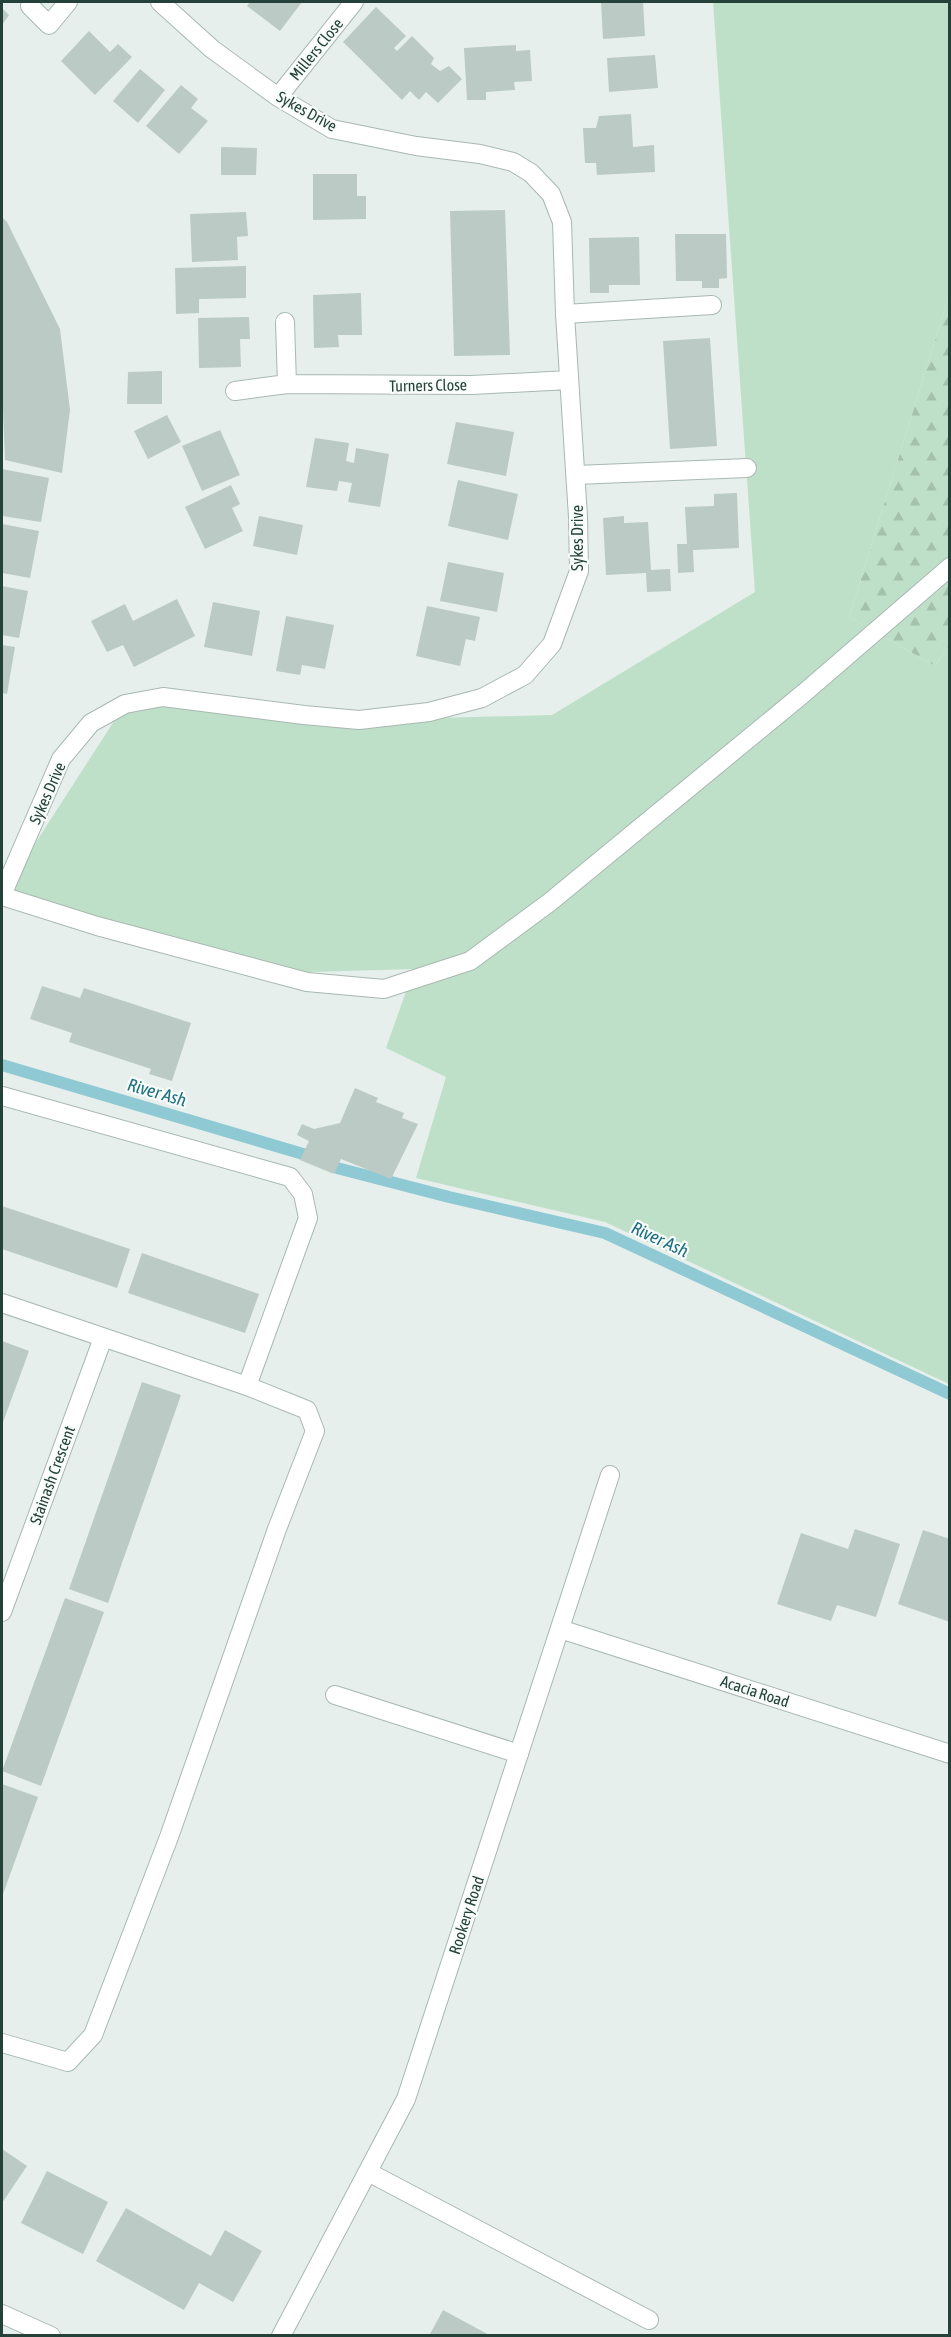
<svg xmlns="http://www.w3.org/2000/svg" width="951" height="2337" font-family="'Asap Condensed',sans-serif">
<defs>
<pattern id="forest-firs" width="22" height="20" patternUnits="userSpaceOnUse" patternTransform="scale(1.5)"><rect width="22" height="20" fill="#bfe0c8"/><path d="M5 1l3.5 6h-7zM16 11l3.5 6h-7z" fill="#a4c1ad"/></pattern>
</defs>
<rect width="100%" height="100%" fill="#e6efeb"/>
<path fill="url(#forest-firs)" d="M949,295V646L935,666L849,617Z"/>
<path fill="#bfe0c8" d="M713,2H949V295L849,617L935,666L949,646V1384L605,1222L416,1178L446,1077L386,1048L414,969L275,973L2,895L125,704L359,720L552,715L755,592Z"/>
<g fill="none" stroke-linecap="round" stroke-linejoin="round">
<path stroke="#8ec9d4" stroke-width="12" d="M2,1065L303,1154
M337,1168L449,1197L605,1233L950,1394"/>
</g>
<path fill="#bbcac4" d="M250,2H302L280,31L247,6Z
M601,2H643L645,36L603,39Z
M376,7L406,36L394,48L397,51L412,36L434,58L431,64L440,71L449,66L462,79L438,103L426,92L419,100L410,91L402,100L343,42Z
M2,8L9,15L2,25Z
M89,31L110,52L118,44L132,57L95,95L61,61Z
M516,45V51L530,50L532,81L514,82L515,90L486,92V100H467L464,48Z
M655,55L658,88L609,92L607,58Z
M140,69L165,90L138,123L113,101Z
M181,85L198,99L191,108L208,121L179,154L146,126Z
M631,114L633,147L654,145L655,172L597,175L596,163H585L583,128H596L599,116Z
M221,147L257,148L256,175H221Z
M313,174H357V196H366V219L313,220Z
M505,210L510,355L454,356L450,211Z
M246,212L248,236L237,237L238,260L192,262L190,214Z
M2,217L7,222L60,329L70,410L62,473L5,460L2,387Z
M675,234H726L727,278L719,279V288H702V281H676Z
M639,237L640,285H609V293H590L589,238Z
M246,266V298L199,299V313L176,314L175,268Z
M361,293L362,335H338L339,347L314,348L313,295Z
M249,317L250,339H240L241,367L199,368L198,318Z
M710,338L717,446L670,449L663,341Z
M162,371V404H127L128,372Z
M167,415L181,442L148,459L134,431Z
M456,422L514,432L506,476L447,464Z
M220,430L240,475L202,491L182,446Z
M315,438L349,443L346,461L354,463L356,448L389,454L380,507L348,502L352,483L339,481L337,491L306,487Z
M2,469L49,478L41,522L2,516Z
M458,480L518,494L508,540L448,526Z
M231,485L240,504L232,508L243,531L205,549L185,507Z
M737,493L739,548L693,550L694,572L678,573L677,544H687L685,507L714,506V494Z
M259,516L303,525L297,555L253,546Z
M624,516V523L648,522L651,570L670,569L671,591L647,592L646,573L606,575L603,518Z
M2,524L39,531L30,578L2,573Z
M448,562L504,573L497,612L440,601Z
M2,586L28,591L19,638L2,635Z
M177,599L195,636L134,667L123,645L107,652L91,621L125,604L133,621Z
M213,602L260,611L252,656L204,647Z
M427,606L480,617L475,641L466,639L460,666L416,656Z
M286,616L334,625L325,669L302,665L300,675L276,671Z
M2,645L15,647L7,694L2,693Z
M42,986L80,998L84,988L191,1023L172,1081L149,1074L151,1069L69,1042L72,1033L30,1019Z
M355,1088L378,1098L376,1102L404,1113L402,1118L418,1124L391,1179L341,1159L334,1174L300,1160L309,1141L297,1135L302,1124L314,1129L340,1123Z
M2,1206L130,1249L117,1288L2,1249Z
M142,1253L259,1294L245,1333L128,1293Z
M2,1341L29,1351L2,1425Z
M142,1382L181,1395L108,1603L69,1589Z
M855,1529L900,1544L876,1617L837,1605L831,1621L777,1604L801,1533L848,1549Z
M923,1530L950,1539V1622L898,1604Z
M65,1598L104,1612L41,1786L2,1771Z
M2,1784L38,1797L2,1897Z
M2,2149L27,2166L2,2203Z
M47,2171L108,2202L83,2254L21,2223Z
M126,2208L211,2256L225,2230L262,2251L233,2302L199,2283L184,2310L96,2261Z
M443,2310L491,2336H429Z"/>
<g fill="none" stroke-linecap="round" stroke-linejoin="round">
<g stroke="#a8b8b2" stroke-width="20">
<path id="service" d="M30,6L49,25L68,2
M565,314L712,305
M576,475L747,468
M2,1096L290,1177L303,1194L308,1218L247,1386L307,1410L315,1431L277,1529L169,1837L93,2035L68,2062L2,2043
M335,1695L519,1754
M368,2172L649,2320"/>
</g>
<g stroke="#a8b8b2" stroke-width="20">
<path id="minor" d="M278,97L354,2
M285,322L287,384
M235,391L287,384L472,385L569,380
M2,895L61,759L91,723L125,704L163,697L304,715L359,720L429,712L482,698L525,675L552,644L579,571L578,517L565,314L562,222L551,194L531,173L513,162L480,154L416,146L332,129L278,97L212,49L160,2
M2,896L97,926L307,982L384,989L470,961L550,902L804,693L950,567
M2,1303L247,1386
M2,1612L103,1338
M560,1629L950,1754
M281,2336L406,2099L610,1475"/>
</g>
<g stroke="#a8b8b2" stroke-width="20">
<path id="tertiary" d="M2,2314L51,2336"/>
</g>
<use href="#service" stroke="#fff" stroke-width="18"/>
<use href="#minor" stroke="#fff" stroke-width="18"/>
<use href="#tertiary" stroke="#fff" stroke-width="18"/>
</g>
<g text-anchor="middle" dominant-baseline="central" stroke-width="4.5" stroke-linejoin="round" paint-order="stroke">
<g font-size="16" fill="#24423a" stroke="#f7fbf9">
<text transform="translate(316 49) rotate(-51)">Millers Close</text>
<text transform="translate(307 111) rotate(29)">Sykes Drive</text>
<text transform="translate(428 385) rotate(-1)">Turners Close</text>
<text transform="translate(577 538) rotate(-90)">Sykes Drive</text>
<text transform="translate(47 793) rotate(-66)">Sykes Drive</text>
<text transform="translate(52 1475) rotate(-70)">Stainash Crescent</text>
<text transform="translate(755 1691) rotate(18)">Acacia Road</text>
<text transform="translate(466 1915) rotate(-72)">Rookery Road</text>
</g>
<g font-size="18" font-style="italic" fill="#1c6f80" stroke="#f7fbf9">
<text transform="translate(157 1092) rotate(16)">River Ash</text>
<text transform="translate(660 1239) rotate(25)">River Ash</text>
</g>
</g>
<rect width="951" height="2337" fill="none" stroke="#24423a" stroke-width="6"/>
</svg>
